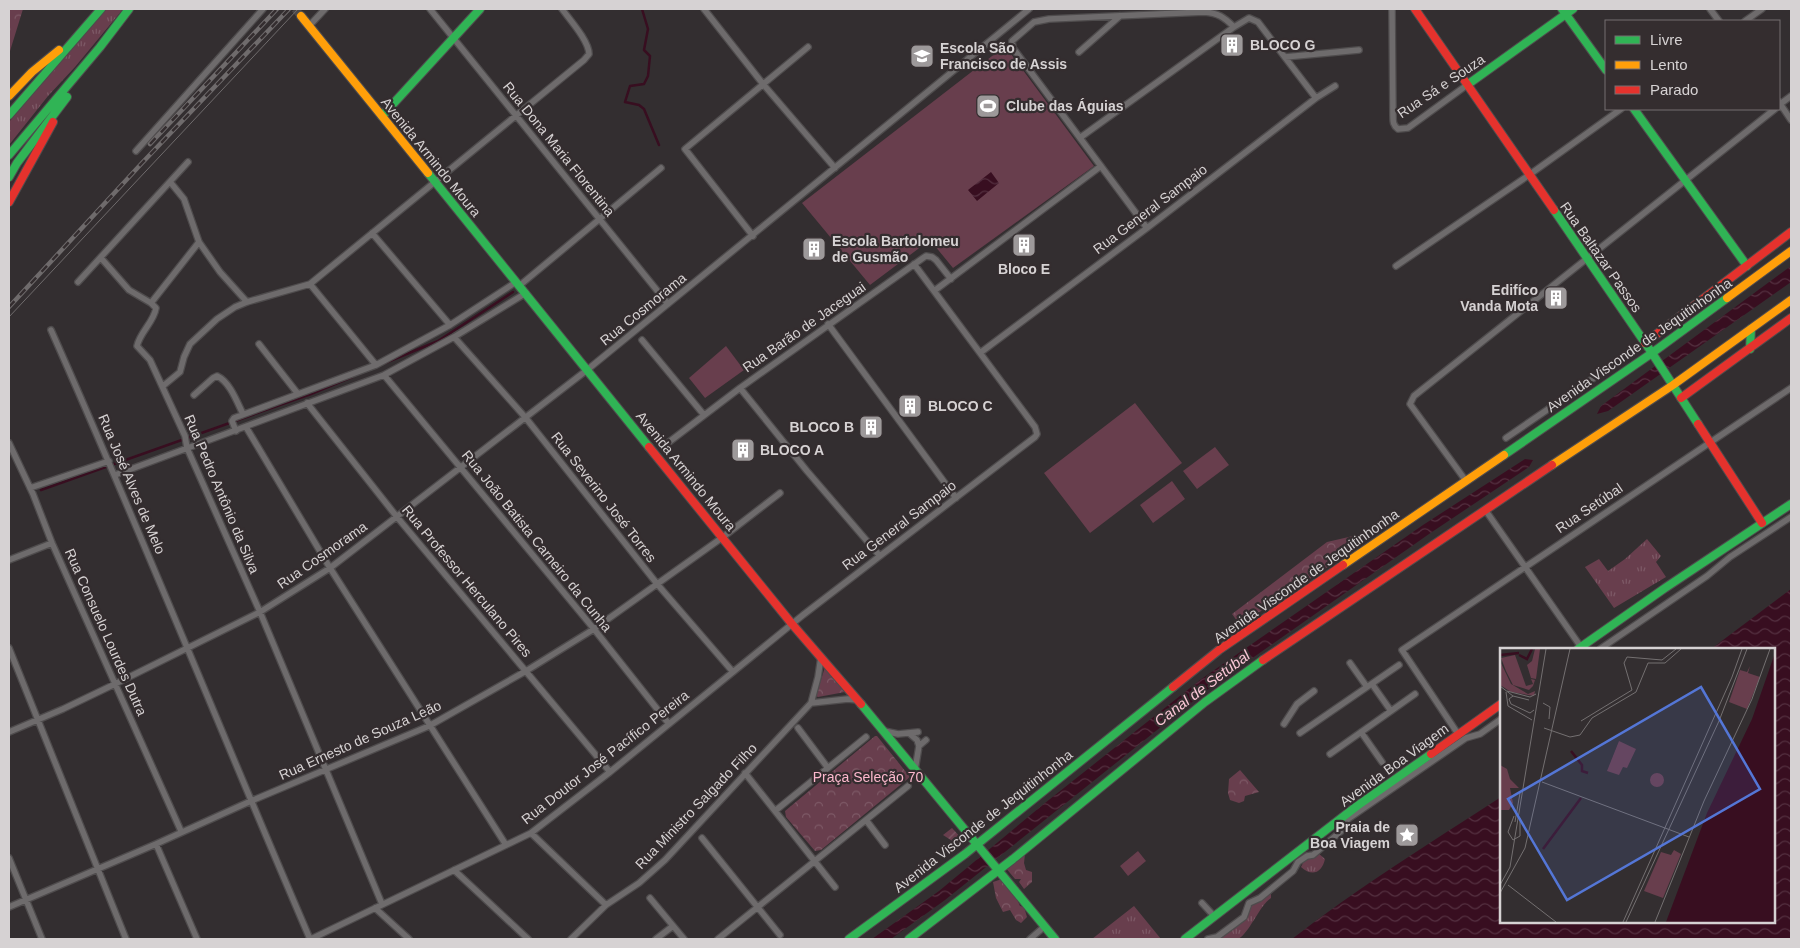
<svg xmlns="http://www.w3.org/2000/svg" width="1800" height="948" font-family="Helvetica,sans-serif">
<defs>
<pattern id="grass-tufts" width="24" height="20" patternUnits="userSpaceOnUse" patternTransform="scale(1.25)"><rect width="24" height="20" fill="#683e4d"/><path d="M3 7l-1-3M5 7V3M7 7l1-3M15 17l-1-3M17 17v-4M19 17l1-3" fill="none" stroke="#7d5966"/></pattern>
<pattern id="forest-crowns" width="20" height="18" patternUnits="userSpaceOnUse" patternTransform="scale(1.25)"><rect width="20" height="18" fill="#683e4d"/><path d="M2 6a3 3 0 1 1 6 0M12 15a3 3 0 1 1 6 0" fill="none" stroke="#7d5966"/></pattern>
<pattern id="garden-furrows" width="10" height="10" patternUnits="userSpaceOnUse" patternTransform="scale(1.25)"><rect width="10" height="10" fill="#683e4d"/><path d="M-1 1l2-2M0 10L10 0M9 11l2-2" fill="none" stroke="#7d5966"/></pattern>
<pattern id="water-waves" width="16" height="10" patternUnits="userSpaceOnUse" patternTransform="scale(1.25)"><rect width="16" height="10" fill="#380e20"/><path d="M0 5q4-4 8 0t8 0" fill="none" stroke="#543040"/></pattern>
</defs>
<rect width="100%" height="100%" fill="#332e30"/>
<path fill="url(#grass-tufts)" d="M106,9H123L75,67L48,96L9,145V122Z
M1647,539L1661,556L1656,562L1666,577L1614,608L1585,567L1599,559L1608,571L1625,559Z
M1318,853L1325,859C1322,873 1312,877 1301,867L1304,861Z
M1271,892V898C1259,906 1249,934 1238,939C1233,941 1223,939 1217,939L1248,914L1250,906L1254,902Z
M1134,906L1161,939H1092Z"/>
<path fill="url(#forest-crowns)" d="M9,9H23L10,51L9,52Z
M1353,536L1358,547L1240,625L1232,614L1327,542Z
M825,667L845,691V692L818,697L816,696Z
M875,736H877L910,777L821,850L815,851L786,817L785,811Z
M1240,770L1259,792L1245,796L1244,801L1239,803L1230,800L1228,793L1229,779Z
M1025,854L1024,863L1026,870L1032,872V882L1024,889L1019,882L1021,879H1015L1005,867Z
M1002,879L1016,897L1020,906L1024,907L1027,917L1021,923L1016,920L1010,910L1003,912L996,898L993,882Z"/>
<path fill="url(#garden-furrows)" d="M952,828L963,840L964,844H957L943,835Z"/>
<path fill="#683e4d" d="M1005,46L1094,166L953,268L930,240L870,285L802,203Z
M726,346L744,370L705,398L689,378Z
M1135,403L1182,463L1090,533L1044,473Z
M1215,447L1229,465L1197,489L1183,471Z
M1172,481L1185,499L1153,523L1140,505Z
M1138,851L1146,861L1128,876L1120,866Z"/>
<path fill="url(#water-waves)" d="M991,172L999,183L977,201L968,190Z
M1791,266V282L1608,411L1597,414L1601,406Z
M1525,459L1533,460L1529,467L1429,534L1207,690L945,900L891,939H872L939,891L1045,803L1200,680L1423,525Z
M1791,589V939H1292C1359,887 1430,843 1501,797V922H1774V649H1711Z"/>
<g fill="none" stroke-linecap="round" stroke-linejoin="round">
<path stroke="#380e20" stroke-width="2.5" d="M642,9L648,29L644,50L650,56L648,76L644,84L630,86L625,102L639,105L644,109L659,145
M385,363L438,341L513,292
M41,490L311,394L352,377"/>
<path stroke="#4b4748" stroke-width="8" stroke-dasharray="8 4" stroke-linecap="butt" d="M295,9L301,16"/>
<g stroke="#4f4c4d" stroke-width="8">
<path id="street" d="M430,9L668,304
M704,9L763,84L835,168
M1392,9L1393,116C1393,122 1393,125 1398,129L1408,128L1467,85
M1710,9L1719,21
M1745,21L1762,9
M309,26L325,9
M1079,52L1120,16
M1285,57L1359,50
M1779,102L1791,120
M1779,105L1791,96
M1081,137L1234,27L1249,18L1258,22L1316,98
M136,151L263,9
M171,183L184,199L199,242L220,272L247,302
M1147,228L1013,48L1012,41L1034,22L1049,19L1204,12C1218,13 1224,17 1234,27
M372,233L450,325
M753,236L685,149L808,47
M101,258L129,290L151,303L156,308C154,322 140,332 137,346L150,360L185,436L187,448L260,612L382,904
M1396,266L1529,175L1621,109
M78,282L188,162
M310,284L376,365
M519,286L661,168
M934,291L1101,166
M151,303L199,242
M828,324L956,498
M51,330C141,532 223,737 310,939
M454,337L525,417L658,585L733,672
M642,340L704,415
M259,344L298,394
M980,353L1147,228L1316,98L1335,86
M384,375L594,629L669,724
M163,386L180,372L184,357L190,344L217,319L235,307L247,302L310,284L584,60L589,54C589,41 570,20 562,9
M740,388L807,471L879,555
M194,395L213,378L217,376C230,382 237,402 243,414
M307,403L397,517L610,772
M246,427L330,568L506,845
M236,431L232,421L234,418L376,365L450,325L516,282
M1506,438L1645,343
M669,442L740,388L923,258L926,256L932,257L936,260L951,279
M9,443L33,494L52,543L181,831
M115,475L384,375L454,337L526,293
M1466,481L1410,404L1414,396L1775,109
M30,488L109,461
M1486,511L1581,647
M9,560L52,543
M9,648L126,939
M1600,649L1707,576L1730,557L1791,517
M1350,663L1367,687
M1372,684L1391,711L1415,694
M811,703L848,699L857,700
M1284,724L1297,704L1314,691
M798,728L828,768
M884,731L898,734L918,732
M9,732L63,709L115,684L260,612L330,568L587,370L1029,9
M1361,732L1382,762
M1300,733L1399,665
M910,734L917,740L919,746
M1458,734L1402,650L1791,388
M1330,754L1391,711
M915,770L919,746L926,740
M745,773L835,887
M775,811L866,737
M866,820L885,845
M531,833L606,905
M702,838L780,935
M156,844L197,939
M9,858L42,939
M454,870L528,939
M650,898L684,939
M1202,903L1214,916
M9,907L156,844L251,801L429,726L526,671L594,629L723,537L780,493
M375,908L409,939
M311,939L531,833L610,772L803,615L1035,437L1037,434L1035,427L914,264
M571,939L606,905L639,883L665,860L811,703L818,677L821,657
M656,939L673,926
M718,939L908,786
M1030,939L1045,926
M1208,939L1217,937L1244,917L1249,903L1260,898L1293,871L1298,862L1307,856L1313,855L1346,827L1348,819L1466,738L1480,734L1501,719"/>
</g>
<g stroke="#4f4c4d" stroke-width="10">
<path id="fast" d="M1562,9L1606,70
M1467,85L1573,9
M1634,109L1747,266
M9,115L101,9
M382,116L480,9
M9,155L100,47L129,9
M428,173L649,447
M9,177L17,163L67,97
M1554,210L1652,353L1698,424
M1750,349L1751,329
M1504,455L1652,353L1727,298
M1578,649L1665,588L1791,504
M861,704L1055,939
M849,939L965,854L1173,687
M909,939L1013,859L1205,702L1263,660
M1185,939L1357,806L1431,754"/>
</g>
<g stroke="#4f4c4d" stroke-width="10">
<path id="slow" d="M301,16L428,173
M9,96L32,72L59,50
M1727,298L1791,251
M1552,465L1673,385L1791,300
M1343,565L1504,455"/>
</g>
<g stroke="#4f4c4d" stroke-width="10">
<path id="jam" d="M1415,9L1554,210
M9,202L53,122
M1645,343L1791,232
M1681,398L1791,318
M1698,424L1762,523
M649,447L792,624L861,704
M1263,660L1552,465
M1173,687L1219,650L1343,565
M1431,754L1501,704"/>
</g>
<use href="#street" stroke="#6e6b6c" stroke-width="5.5"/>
<use href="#fast" stroke="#30b455" stroke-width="8"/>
<use href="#slow" stroke="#ff9f0a" stroke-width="8"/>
<use href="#jam" stroke="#e5322d" stroke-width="8"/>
<path stroke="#6f6b6c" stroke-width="1" d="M9,317L298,9"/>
<g stroke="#6f6b6c" stroke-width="4.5">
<path id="rail" d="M150,144L277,9
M9,307L142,163L289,9"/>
</g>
<use href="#rail" stroke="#342d2f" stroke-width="2.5" stroke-dasharray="8" stroke-linecap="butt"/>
</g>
<defs>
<g id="building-square" transform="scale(1.25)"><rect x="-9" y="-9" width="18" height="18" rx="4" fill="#9d999a" stroke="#342d2f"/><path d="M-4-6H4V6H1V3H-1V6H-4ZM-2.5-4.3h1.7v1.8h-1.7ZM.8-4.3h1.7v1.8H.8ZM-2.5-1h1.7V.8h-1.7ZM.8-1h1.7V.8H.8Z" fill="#fff"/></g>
<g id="school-square" transform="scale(1.25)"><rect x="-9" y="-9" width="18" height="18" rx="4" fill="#9d999a" stroke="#342d2f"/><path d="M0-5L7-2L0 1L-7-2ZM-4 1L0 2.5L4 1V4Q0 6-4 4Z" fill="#fff"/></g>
<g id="stadium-square" transform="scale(1.25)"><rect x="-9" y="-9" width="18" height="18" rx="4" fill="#9d999a" stroke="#342d2f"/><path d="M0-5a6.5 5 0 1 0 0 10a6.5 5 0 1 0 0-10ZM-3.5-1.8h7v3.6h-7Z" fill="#fff"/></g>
<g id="sight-square" transform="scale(1.25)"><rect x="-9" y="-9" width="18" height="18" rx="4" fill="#9d999a" stroke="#342d2f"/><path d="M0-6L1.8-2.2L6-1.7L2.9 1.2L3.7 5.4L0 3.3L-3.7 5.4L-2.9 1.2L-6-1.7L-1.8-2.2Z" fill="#fff"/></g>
</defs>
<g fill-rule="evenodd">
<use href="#building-square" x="1232" y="45"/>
<use href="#school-square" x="922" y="56"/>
<use href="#stadium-square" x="988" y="106"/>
<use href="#building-square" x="1024" y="245"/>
<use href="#building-square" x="814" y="249"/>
<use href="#building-square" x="1556" y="298"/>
<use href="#building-square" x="910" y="406"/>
<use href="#building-square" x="871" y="427"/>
<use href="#building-square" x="743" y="450"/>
<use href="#sight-square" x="1407" y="835"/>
</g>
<g text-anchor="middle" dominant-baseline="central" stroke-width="4.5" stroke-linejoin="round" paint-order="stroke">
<g font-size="14" font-weight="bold" fill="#d6d2d3" stroke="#342d2f" text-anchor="start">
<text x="1250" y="45">BLOCO G</text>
<text x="940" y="48">Escola São<tspan x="940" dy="16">Francisco de Assis</tspan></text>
<text x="1006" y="106">Clube das Águias</text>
<text x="832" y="241">Escola Bartolomeu<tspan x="832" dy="16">de Gusmão</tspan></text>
<text x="1024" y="269" text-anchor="middle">Bloco E</text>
<text x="1538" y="290" text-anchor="end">Edifíco<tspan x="1538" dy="16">Vanda Mota</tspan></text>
<text x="928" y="406">BLOCO C</text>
<text x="854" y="427" text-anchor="end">BLOCO B</text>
<text x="760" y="450">BLOCO A</text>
<text x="1390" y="827" text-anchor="end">Praia de<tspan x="1390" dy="16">Boa Viagem</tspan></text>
</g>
<g font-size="14" fill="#d6d2d3" stroke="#342d2f">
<text transform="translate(1441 86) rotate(-34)">Rua Sá e Souza</text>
<text transform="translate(559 149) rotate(51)">Rua Dona Maria Florentina</text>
<text transform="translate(431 157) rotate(51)">Avenida Armindo Moura</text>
<text transform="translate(1150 209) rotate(-37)">Rua General Sampaio</text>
<text transform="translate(1601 257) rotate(55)">Rua Baltazar Passos</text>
<text transform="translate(643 309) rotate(-39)">Rua Cosmorama</text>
<text transform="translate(804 327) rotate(-35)">Rua Barão de Jaceguai</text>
<text transform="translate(1639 345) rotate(-35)">Avenida Visconde de Jequitinhonha</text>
<text transform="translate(686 471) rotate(51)">Avenida Armindo Moura</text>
<text transform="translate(132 484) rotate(67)">Rua José Alves de Melo</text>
<text transform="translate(222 494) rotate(67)">Rua Pedro Antônio da Silva</text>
<text transform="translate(604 497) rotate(52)">Rua Severino José Torres</text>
<text transform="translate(1589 508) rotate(-34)">Rua Setúbal</text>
<text transform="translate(899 525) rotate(-37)">Rua General Sampaio</text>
<text transform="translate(537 541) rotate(51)">Rua João Batista Carneiro da Cunha</text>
<text transform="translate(322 555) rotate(-35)">Rua Cosmorama</text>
<text transform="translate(1306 576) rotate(-35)">Avenida Visconde de Jequitinhonha</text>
<text transform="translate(467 581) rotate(50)">Rua Professor Herculano Pires</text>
<text transform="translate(106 632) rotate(66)">Rua Consuelo Lourdes Dutra</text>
<text transform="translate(360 740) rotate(-24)">Rua Ernesto de Souza Leão</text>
<text transform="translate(605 757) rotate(-38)">Rua Doutor José Pacífico Pereira</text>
<text transform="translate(1394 765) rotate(-36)">Avenida Boa Viagem</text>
<text transform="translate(696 806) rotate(-46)">Rua Ministro Salgado Filho</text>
<text transform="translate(983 821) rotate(-38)">Avenida Visconde de Jequitinhonha</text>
</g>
<g font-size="14" fill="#fcb8cd" stroke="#342d2f">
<text x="868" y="777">Praça Seleção 70</text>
</g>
<g font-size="15" font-style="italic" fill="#fac7d6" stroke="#342d2f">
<text transform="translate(1202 688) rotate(-37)">Canal de Setúbal</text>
</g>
</g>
<g transform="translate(1500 648)">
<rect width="275" height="275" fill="#332e30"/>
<path d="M35,1H40L36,31L31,30L27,17L32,13ZM15,7L26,38L33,36L31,31L35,32L33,38L29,42L13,37L6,23L1,10ZM0,13L11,36L28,46L35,43L34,48L11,44L0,37ZM174,202L181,206L163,250L144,243L161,204L171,207Z" fill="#683e4d"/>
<path d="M250,18L248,25L260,29L247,61L229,54L240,22L247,24ZM0,117L7,121L10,131L19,140H10L13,155L9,162H0Z" fill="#683e4d"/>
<path d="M119,93L136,101L127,120L123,119L119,127L107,123ZM150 132a7 7 0 1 1 14 0a7 7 0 1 1-14 0Z" fill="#683e4d"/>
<path d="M275,5V274H166L207,165L252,71Z" fill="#380e20"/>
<path fill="none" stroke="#380e20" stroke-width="2.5" d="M0,7L19,5M19,7L27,11L32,1M71,103L82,117V123L88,125M43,201L81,150"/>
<path fill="none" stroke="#747071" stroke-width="1" d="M0,38L13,48L29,52M7,43L30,49L36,46M6,44L8,58L32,72M13,48L9,51L11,56L30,65L34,62M43,55L50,59L49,71M81,73L132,42L124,15L127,9L162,12L176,1M44,80L70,89L80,87L92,70L136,44L148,15H165L181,1M42,134L189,189M14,168L8,184L13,192L20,188V170M15,174L20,145M0,237L10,219L46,1M8,237L56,274M0,245L25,200L70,1M123,274L232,29L242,1M126,274L219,73L247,1M155,274L204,153L252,51L270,1"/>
<path fill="#5476d6" fill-opacity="0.15" stroke="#5476d6" stroke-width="2.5" d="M201,39L260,141L67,252L8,151Z"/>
<rect width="275" height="275" fill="none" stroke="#d6d2d3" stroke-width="2.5"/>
</g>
<rect width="1800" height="948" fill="none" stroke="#d6d2d3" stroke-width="20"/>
<rect x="1605" y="20" width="175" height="90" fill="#342d2f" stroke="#756f71"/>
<rect x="1615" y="36" width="25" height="8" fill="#30b455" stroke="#756f71"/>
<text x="1650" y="45" font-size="15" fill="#d6d2d3">Livre</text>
<rect x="1615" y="61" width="25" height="8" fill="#ff9f0a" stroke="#756f71"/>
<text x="1650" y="70" font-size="15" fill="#d6d2d3">Lento</text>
<rect x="1615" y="86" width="25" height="8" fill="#e5322d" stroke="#756f71"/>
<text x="1650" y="95" font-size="15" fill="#d6d2d3">Parado</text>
</svg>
